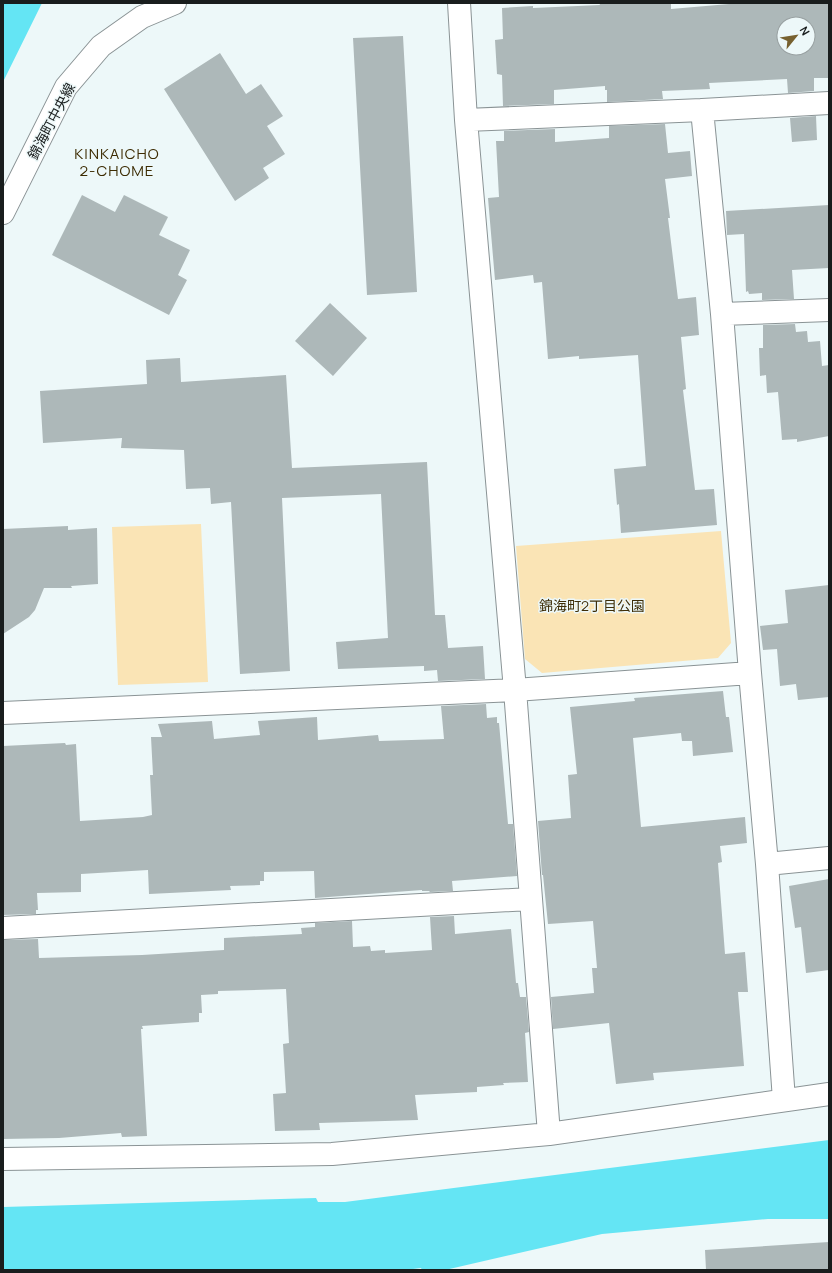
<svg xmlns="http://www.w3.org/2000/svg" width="832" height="1273" font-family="Manrope,'Noto Sans JP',sans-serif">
<rect width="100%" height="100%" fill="#edf8f9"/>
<path fill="#fae4b5" d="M201,524L208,682L118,685L112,527Z
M721,531L731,643L718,658L542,673L525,659L516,546Z"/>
<path fill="#64e5f4" d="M3,3H42L3,82Z
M829,1140L828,1219H768L602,1234L445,1270H422L421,1268L405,1270H3V1207L316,1198L318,1202H345Z"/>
<path fill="#adb8b9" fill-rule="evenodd" d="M599,3H671V9L729,4V3H829V78H814V91L788,93L787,79L709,83L710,89L662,91L663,99L607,102V90H605V86L554,90V104L503,106L502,75L497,74L495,40L503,39L502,8L533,6V8L600,5ZM784,24H808V48H784Z
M403,36L417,292L367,295L353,38Z
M220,53L246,94L261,84L283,116L267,126L285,154L263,168L269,178L235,201L164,89Z
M816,116L817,140L792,142L790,118Z
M665,124L668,153L690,151L692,176L665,179L670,218H668L678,299L696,297L699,335L681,337L686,389L683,390L695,490L714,489L717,525L621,533L619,504L617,505L614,469L646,466L638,355L579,359V356L548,359L542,282L534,283L533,275L495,280L488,198L499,197L496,141H504V131L555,129V142L609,138V126Z
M82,195L115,212L124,195L168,217L159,235L190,250L178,275L187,280L169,315L52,255Z
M829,205V268L792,270L794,299L762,300V293L749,294L748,291L746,292L744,234L727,235L726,211Z
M330,303L367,338L333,376L295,341Z
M795,324L796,332L807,331L808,342L820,341L822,366L829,365V436L797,442V439L782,440L778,392L767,393L766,375L760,376L759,348H763V325Z
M180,358L181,382L286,375L292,468L427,462L435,615H445L448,648L483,646L485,679L438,681L437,670L424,671V666L338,669L336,642L388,638L381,494L282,498L290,671L240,674L231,502L211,504L210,488L186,489L184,450L121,448L122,438L43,443L40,391L147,384L146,360Z
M68,526V530L97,528L98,584L71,586L72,588H44L35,610L29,617L3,634V529Z
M829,585V697L798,700L796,684L780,686L777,649L763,650L760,626L788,623L785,590Z
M723,691L726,717H729L733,752L693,756L692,741H682L681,733L633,738L641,827L745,817L747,843L720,846L722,862L718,863L725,954L745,952L748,992H738L744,1066L653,1073L654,1080L616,1084L609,1023L553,1029L551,997L594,993L592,968H597L593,921L548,924L543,875H542L538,821L571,818L568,775L577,774L570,707L635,701L634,698Z
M486,704L487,718L497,717V723H499L508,824H513L517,876L452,881L453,891L430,892L429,891H422V890L315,898L314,871L264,872V881H260V885L230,886L231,890L149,894L148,870L81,874V892L37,893L38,910H36V914L3,915V746L65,743L66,745L76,744L80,821L143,817L152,815L150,775H153L151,737H162L158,724L212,721L214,739L260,735L258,721L317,717L318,740L378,735L379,741L444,739L441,706Z
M829,879V970L806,973L801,927L795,928L789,886Z
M454,916L455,934L511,929L516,983H518L520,997H526L529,1032L525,1033L528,1082L503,1083L504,1085L477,1087V1092L415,1095L418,1120L319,1123L320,1130L275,1131L273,1094L286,1093L283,1044L289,1043L286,989L218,991V994L201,995L202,1013H199V1022L142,1026L143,1029H141L147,1136L122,1137L121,1133L59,1138L3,1139V940L38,939L39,958L142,955L224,950V938L302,934L301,928L315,927V923L352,921L353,947L370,946L371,951L385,950V953L432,950L430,917Z
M829,1242V1270H706L705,1250Z"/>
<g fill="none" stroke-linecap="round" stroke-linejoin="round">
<g stroke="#8a9395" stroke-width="24">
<path id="minor" d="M459,3L466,120L515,690L549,1134
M702,110L722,314L750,673L767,864L784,1100
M466,120L702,110L829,103
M3,213L66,87L101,46L142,17L175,3
M722,314L829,310
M3,713L515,690L750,673
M767,864L829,858
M3,928L530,899
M3,1159L332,1154L549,1134L829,1094"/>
</g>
<use href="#minor" stroke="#fff" stroke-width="22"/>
</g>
<g text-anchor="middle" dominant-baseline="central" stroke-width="3" stroke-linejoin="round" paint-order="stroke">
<g font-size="14" fill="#191d1d" stroke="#edf8f9">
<text transform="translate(51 121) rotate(-62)">錦海町中央線</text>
</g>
<g font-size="14" fill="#3e2e07" stroke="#edf8f9">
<text x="592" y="605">錦海町2丁目公園</text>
</g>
<g font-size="15" letter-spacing="1" fill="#3c2b02" stroke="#edf8f9">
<text x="117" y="153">KINKAICHO<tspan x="117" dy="17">2-CHOME</tspan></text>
</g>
</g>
<rect width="832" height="1273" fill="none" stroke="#191d1d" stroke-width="8"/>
<g transform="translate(796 36) rotate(60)"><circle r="19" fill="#edf8f9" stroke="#98a0a1"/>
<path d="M0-3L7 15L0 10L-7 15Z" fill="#776130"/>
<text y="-6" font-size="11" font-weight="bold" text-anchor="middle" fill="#191d1d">N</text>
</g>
</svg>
